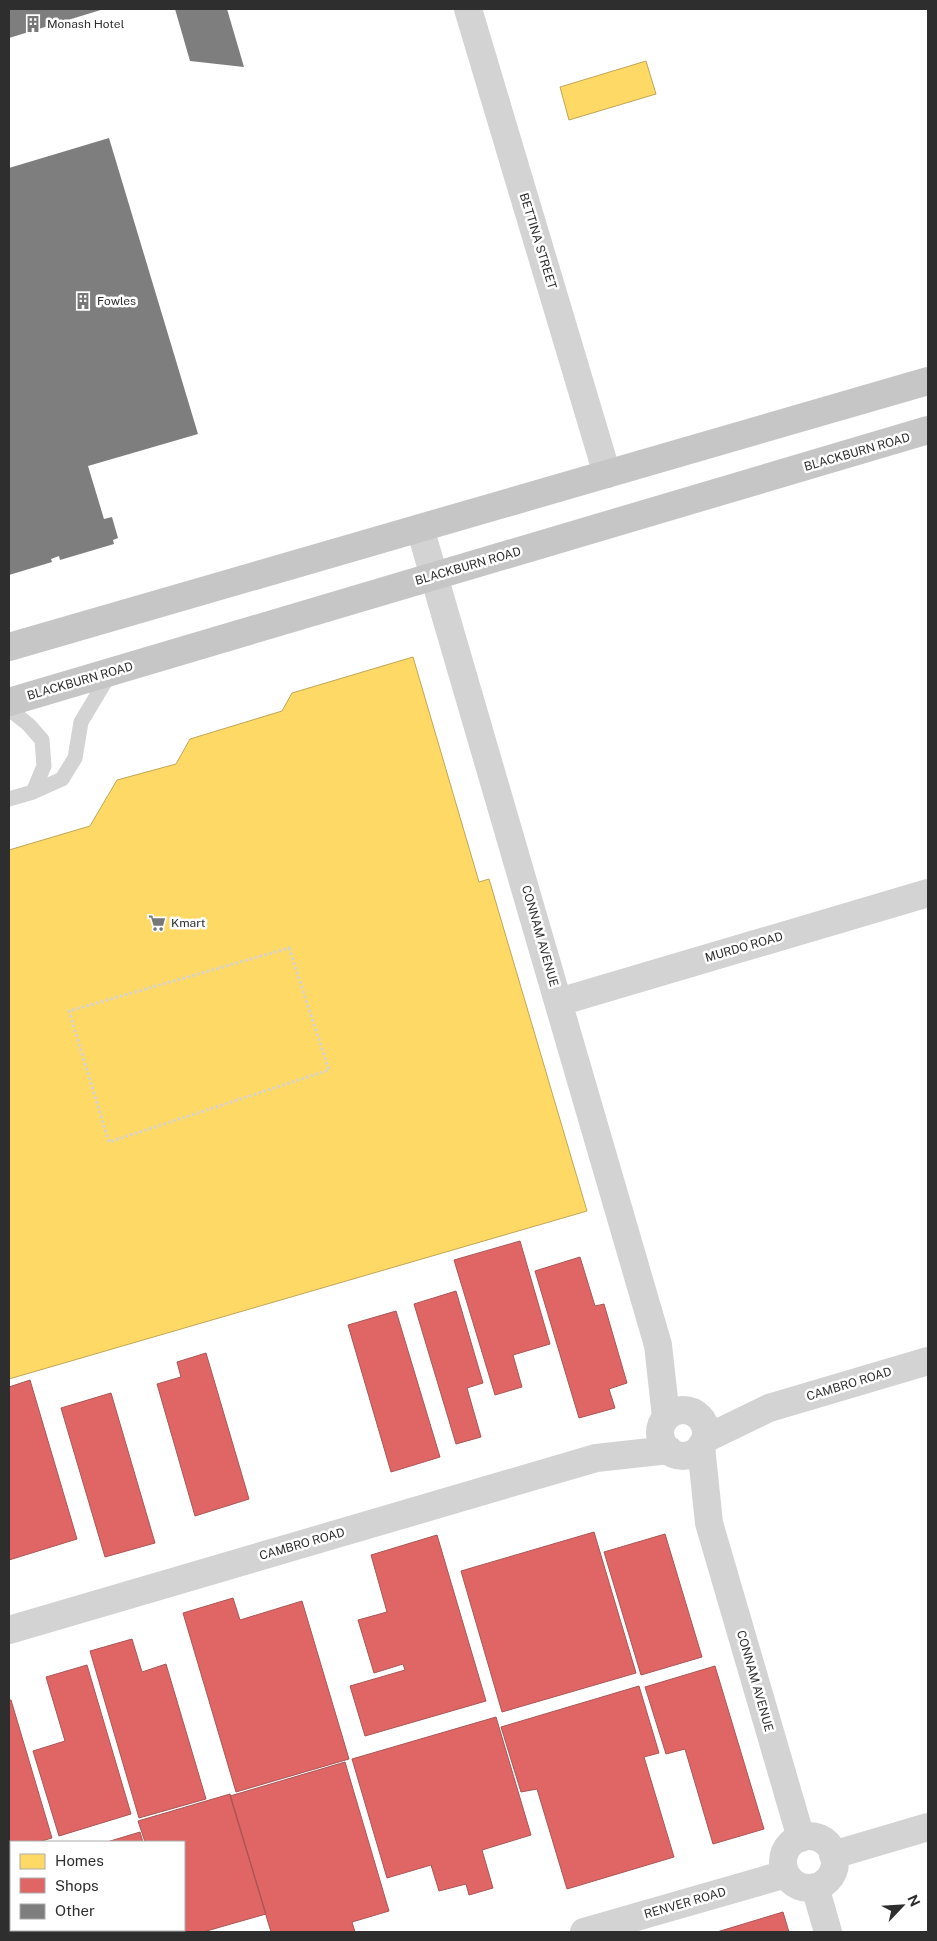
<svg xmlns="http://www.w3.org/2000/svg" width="937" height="1941" font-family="'Public Sans',sans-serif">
<rect width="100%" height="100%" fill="#fff"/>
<path fill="#ffd966" stroke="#c0a655" d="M646,61L656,94L569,120L560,87Z
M413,657L479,882L489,879L587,1211L9,1379V850L90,826L117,780L176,764L190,739L282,711L292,693Z"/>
<path fill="#e06666" stroke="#ab5555" d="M520,1241L550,1344L513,1355L522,1387L495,1395L454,1260Z
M580,1257L595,1306L604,1304L627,1383L609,1389L615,1408L579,1418L535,1271Z
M456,1291L483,1383L467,1388L481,1437L456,1444L414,1304Z
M396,1311L440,1457L391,1472L348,1325Z
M206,1353L249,1499L195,1516L157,1384L181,1377L177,1362Z
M30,1380L77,1539L9,1560V1387Z
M111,1393L155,1543L105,1557L61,1408Z
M594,1532L636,1673L502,1712L461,1571Z
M665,1534L702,1657L641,1675L604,1552Z
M437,1535L486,1701L365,1736L350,1686L405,1670L403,1664L374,1673L358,1620L387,1612L371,1555Z
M233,1598L240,1620L302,1601L349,1759L236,1792L183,1613Z
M132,1639L142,1672L166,1664L206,1799L139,1818L90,1651Z
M87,1665L131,1814L59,1836L33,1751L65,1741L46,1677Z
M715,1666L764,1829L713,1844L685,1749L666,1754L645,1687Z
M639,1686L659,1753L644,1757L674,1857L567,1889L537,1789L521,1792L501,1727Z
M9,1700H11L52,1838L38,1842H11V1850L9,1851Z
M496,1717L531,1835L482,1850L493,1888L469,1895L466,1884L439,1891L431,1865L387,1878L352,1759Z
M345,1762L389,1911L352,1922L355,1932H271L230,1796Z
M230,1794L266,1914L203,1932H171V1930H184V1842H145L138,1821Z
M140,1832L143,1842H107Z
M11,1869V1930H79L80,1932H9V1870Z
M783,1912L789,1932H717Z
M89,1930H169V1932H90Z"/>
<path fill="#7e7e7e" d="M9,9H104L9,38Z
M175,9H227L244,67L190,61Z
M109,138L198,434L88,466L104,519L112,517L118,538L113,540L114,544L60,560L59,556L51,559L52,562L9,575V168Z"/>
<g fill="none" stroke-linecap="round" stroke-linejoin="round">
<path stroke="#d3d3d3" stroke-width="3" stroke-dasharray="2.5 2.5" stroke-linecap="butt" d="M289,948L329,1070L109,1142L69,1011Z"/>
<path stroke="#d3d3d3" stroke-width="15" d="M9,709L29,725L42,740L44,766L33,792
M9,799L33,792L62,779L75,758L81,722L111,672"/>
<path stroke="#d3d3d3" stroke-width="28" d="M468,9L607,474
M420,528L658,1345L666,1417
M559,1002L928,893
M660 1433a23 23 0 1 1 46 0a23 23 0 1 1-46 0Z
M705,1439L769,1408L928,1361
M701,1446L709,1523L801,1838
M9,1630L596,1458L669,1450
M783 1862a26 26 0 1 1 52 0a26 26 0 1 1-52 0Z
M833,1855L928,1827
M815,1887L828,1932
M584,1932L786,1874"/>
<path stroke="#c6c6c6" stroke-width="28" d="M9,647L928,381
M9,702L928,430"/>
</g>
<defs>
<g id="building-bare" transform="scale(1.35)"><path d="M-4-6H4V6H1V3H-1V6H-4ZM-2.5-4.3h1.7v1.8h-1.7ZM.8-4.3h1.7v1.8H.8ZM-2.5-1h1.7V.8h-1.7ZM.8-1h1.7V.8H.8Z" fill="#777" stroke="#fff" stroke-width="2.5" paint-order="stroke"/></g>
<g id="supermarket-bare" transform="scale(1.35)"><path d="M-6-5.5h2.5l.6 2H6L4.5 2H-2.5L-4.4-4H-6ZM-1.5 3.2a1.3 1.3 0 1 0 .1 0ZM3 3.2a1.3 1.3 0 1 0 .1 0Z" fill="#777" stroke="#fff" stroke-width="2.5" paint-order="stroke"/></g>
</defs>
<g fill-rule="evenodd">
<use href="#building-bare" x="33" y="24"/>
<use href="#building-bare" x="83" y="301"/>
<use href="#supermarket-bare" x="157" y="923"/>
</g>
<g text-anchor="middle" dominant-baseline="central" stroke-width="5" stroke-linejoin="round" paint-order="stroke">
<g font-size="12" fill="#2e2e2e" stroke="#fff" text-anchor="start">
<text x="47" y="24">Monash Hotel</text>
<text x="97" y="301">Fowles</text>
<text x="171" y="923">Kmart</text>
</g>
<g font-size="12" fill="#2e2e2e" stroke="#fff">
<text transform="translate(538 241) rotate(73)">BETTINA STREET</text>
<text transform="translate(857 452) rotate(-16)">BLACKBURN ROAD</text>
<text transform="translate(468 566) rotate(-16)">BLACKBURN ROAD</text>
<text transform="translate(80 681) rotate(-16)">BLACKBURN ROAD</text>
<text transform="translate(540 936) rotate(74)">CONNAM AVENUE</text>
<text transform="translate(744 947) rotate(-16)">MURDO ROAD</text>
<text transform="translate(849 1384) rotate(-17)">CAMBRO ROAD</text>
<text transform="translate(302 1544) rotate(-16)">CAMBRO ROAD</text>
<text transform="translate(755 1681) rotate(74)">CONNAM AVENUE</text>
<text transform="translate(685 1903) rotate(-16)">RENVER ROAD</text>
</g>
</g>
<rect width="937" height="1941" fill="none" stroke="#2e2e2e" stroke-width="20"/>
<rect x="10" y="1841" width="175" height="90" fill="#ffffff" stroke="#ababab"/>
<rect x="20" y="1854" width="25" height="15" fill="#ffd966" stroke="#ababab"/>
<text x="55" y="1866" font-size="15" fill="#2e2e2e">Homes</text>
<rect x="20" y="1878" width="25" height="15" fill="#e06666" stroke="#ababab"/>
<text x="55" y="1891" font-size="15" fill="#2e2e2e">Shops</text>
<rect x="20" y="1904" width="25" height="15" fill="#7e7e7e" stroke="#ababab"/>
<text x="55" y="1916" font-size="15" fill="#2e2e2e">Other</text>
<g transform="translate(902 1906) rotate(65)" stroke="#ffffff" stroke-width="4" paint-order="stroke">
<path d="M0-4L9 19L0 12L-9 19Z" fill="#2e2e2e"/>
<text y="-8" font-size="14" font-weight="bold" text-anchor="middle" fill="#2e2e2e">N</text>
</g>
</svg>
